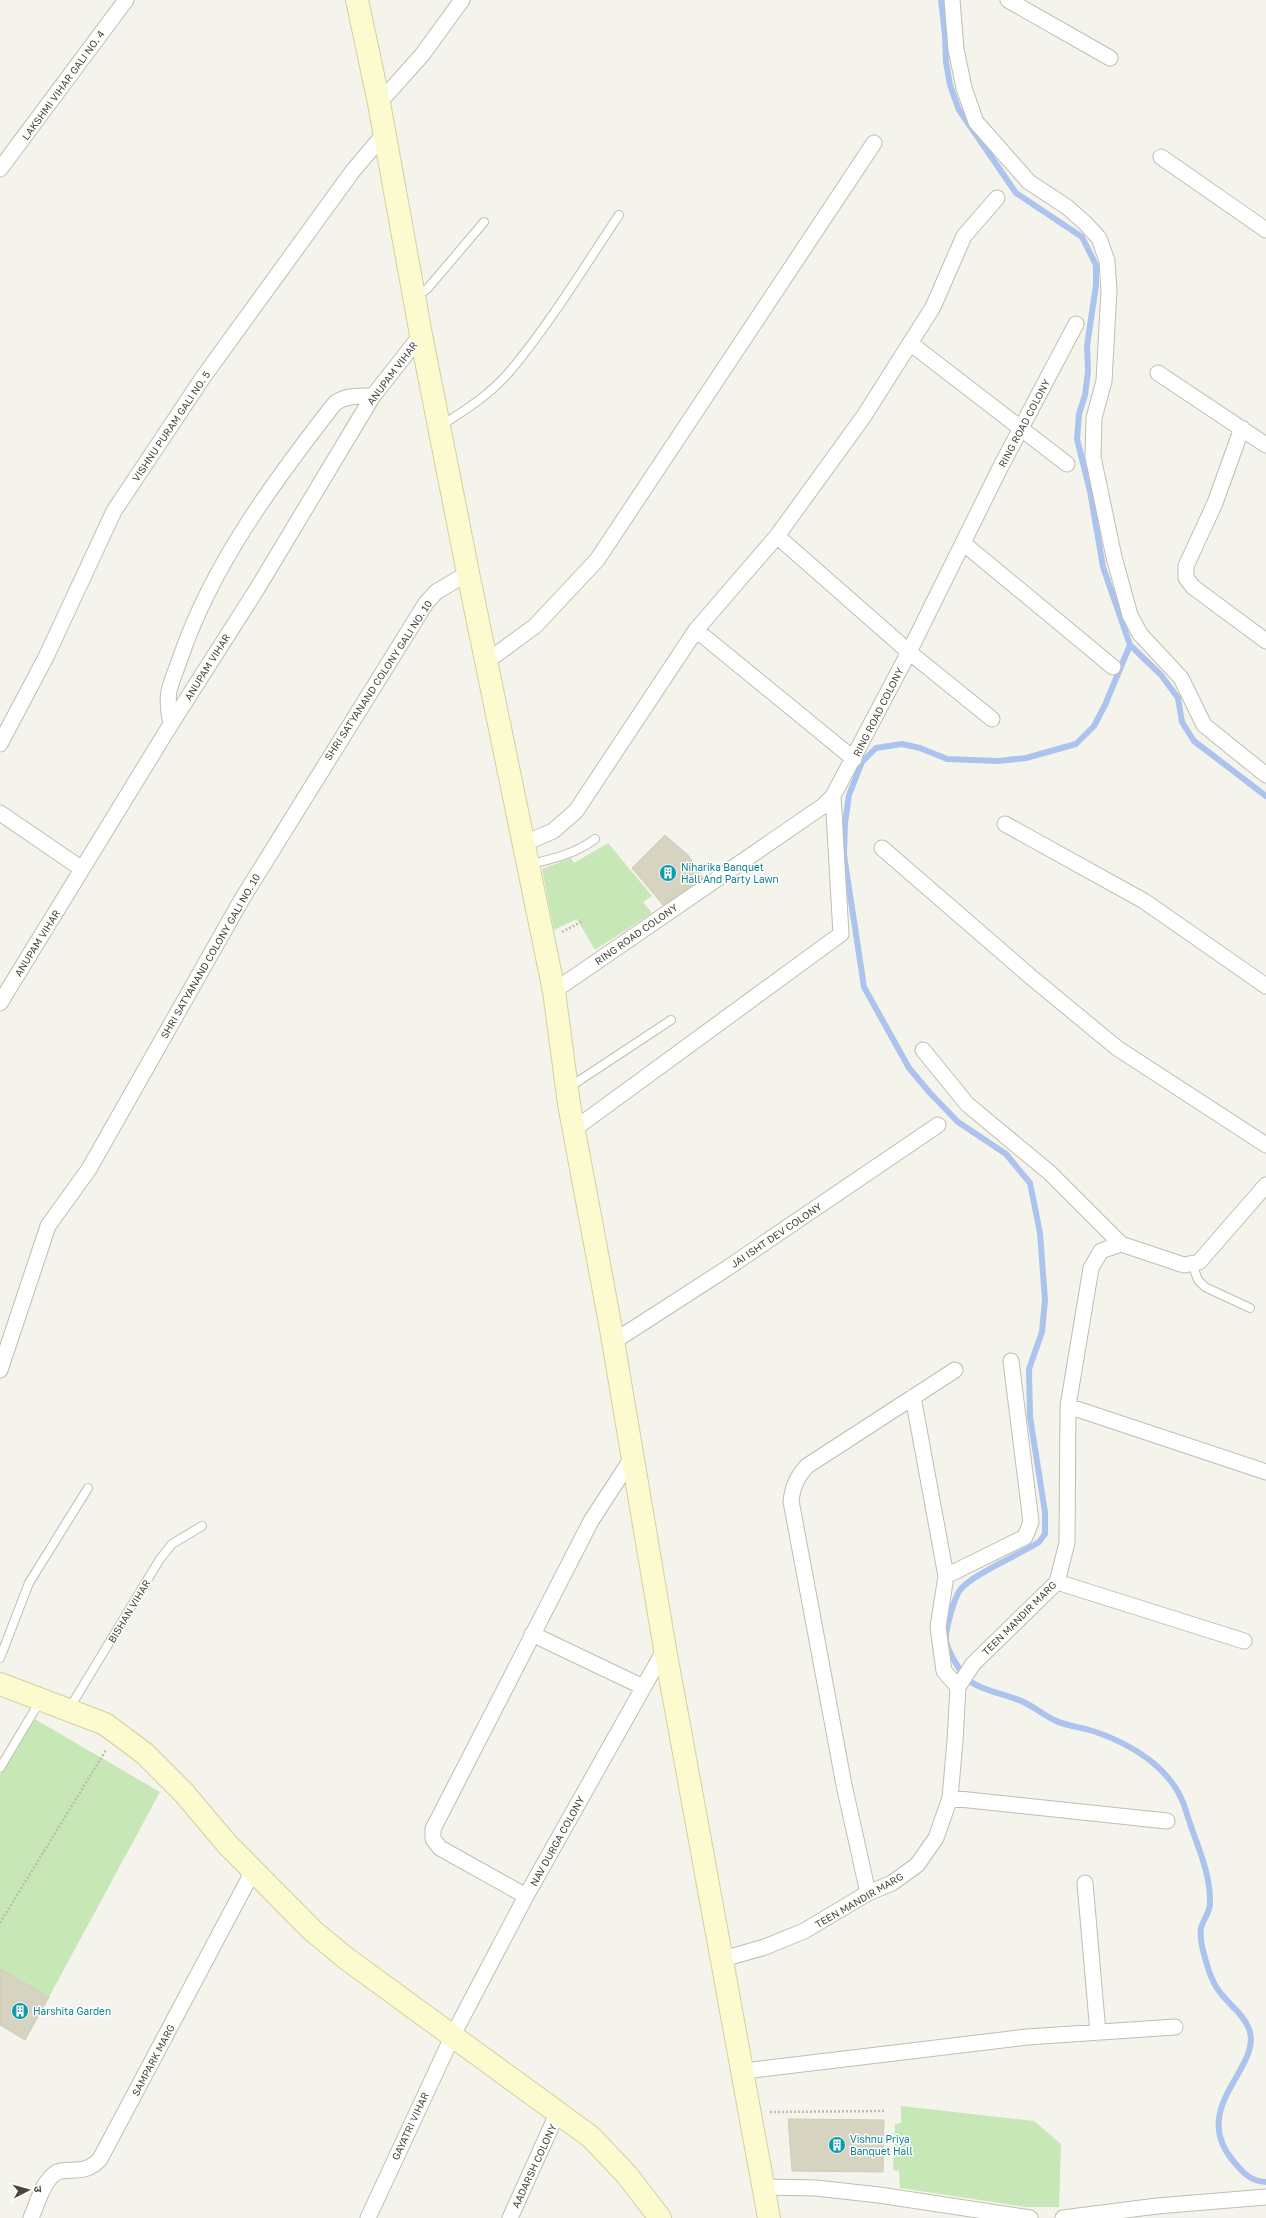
<svg xmlns="http://www.w3.org/2000/svg" width="1266" height="2218" font-family="'Golos Text','Noto Sans Devanagari',sans-serif">
<rect width="100%" height="100%" fill="#f5f4ec"/>
<path fill="#c7e7b7" d="M608,843L652,896L643,902L652,913L595,950L577,919L554,930L542,869L571,858L574,863Z
M33,1718L160,1792L49,1997L0,1969V1775Z
M901,2106L1034,2121L1061,2144L1059,2207H1026L900,2188L899,2171L893,2170L895,2124L901,2123Z"/>
<g fill="none" stroke-linecap="round" stroke-linejoin="round">
<path stroke="#acc4ed" stroke-width="6" d="M941,0L945,35L946,62L950,85L959,110L1016,193L1082,237L1096,265V285L1087,346L1088,371L1085,395L1079,414L1077,439L1090,491L1103,567L1130,645L1105,705L1094,726L1076,744L1026,758L999,761L947,759L920,748L902,744L876,748L862,762L849,795L845,823L844,855L864,987L909,1068L930,1093L958,1122L1006,1154L1030,1183L1040,1233L1045,1300L1042,1332L1029,1369L1030,1417L1045,1512V1534L1039,1542C1019,1555 973,1574 960,1590C954,1598 945,1631 946,1641C948,1652 962,1676 971,1682C984,1691 1001,1693 1016,1699C1030,1703 1041,1714 1054,1720C1066,1726 1080,1727 1093,1731C1132,1744 1174,1769 1186,1811C1195,1842 1211,1871 1210,1904C1210,1912 1203,1920 1201,1928C1200,1935 1202,1947 1204,1954C1207,1966 1211,1981 1219,1991C1228,2004 1243,2013 1249,2029C1264,2067 1187,2107 1234,2162C1244,2174 1251,2181 1266,2182
M1130,645L1161,675L1178,698L1182,722L1194,741L1266,796"/>
</g>
<path fill="#d6d3c1" stroke="#d1ccb5" d="M665,835L688,855L703,878L663,905L632,868Z
M0,1969L49,1997L25,2040L0,2025Z
M788,2119L884,2120L883,2172L792,2171Z"/>
<g fill="none" stroke-linecap="round" stroke-linejoin="round">
<g stroke="#c0beae" stroke-width="10">
<path id="lane" d="M416,297L428,288L484,222
M440,426C466,410 492,393 511,370C551,322 584,267 619,215
M528,865C552,859 575,854 595,839
M568,1088L671,1020
M1192,1263L1198,1280L1205,1287L1250,1308
M0,1658L29,1583L88,1488
M69,1709L160,1559L172,1544L202,1526
M0,1768L40,1701"/>
</g>
<g stroke="#c0beae" stroke-width="17">
<path id="street" d="M952,0L956,49L964,88L976,122L1029,182L1067,207L1085,223L1099,238L1107,261L1109,290L1104,381L1094,418L1093,457L1114,557L1130,615L1140,634L1181,678L1204,725L1266,775
M1008,0L1110,58
M379,103L422,55L462,0
M1161,157L1266,230
M0,169L126,0
M910,343L1067,464
M1158,373L1266,445
M1242,428L1215,503L1186,566V578L1193,587L1266,641
M777,536L909,652L992,719
M963,543L1113,667
M696,630L854,759
M486,662L535,626L597,560L874,143
M171,724C169,713 167,702 169,691C172,679 177,668 181,656C213,563 275,480 335,403C347,395 359,396 373,396
M0,744L46,657L114,511L204,376L352,172L384,134
M0,813L82,869
M1005,824L1144,901L1266,986
M523,844L553,831L576,811L696,630L777,536L864,416L933,307L964,236L997,198
M882,848L1031,977L1117,1048L1266,1145
M554,991L823,806L833,796L909,652L1000,468L1076,324
M0,1003L171,724L257,589L373,396L421,335
M923,1050L967,1104L1050,1173L1121,1244
M573,1130L841,934L833,796
M613,1342L726,1269L938,1125
M0,1370L48,1226L89,1169L242,899L426,603L436,592L468,573
M913,1397L946,1576L938,1627L944,1671L958,1687
M1068,1406L1266,1472
M946,1576L1025,1537L1031,1522L1011,1361
M1057,1582L1244,1641
M532,1634L643,1687
M950,1798L1167,1821
M1085,1883L1098,2033
M868,1893L844,1785L791,1501C793,1486 797,1477 807,1466L955,1370
M526,1896L440,1848L433,1839V1829L591,1521L632,1458
M723,1959L765,1947L804,1931L868,1893L892,1883L917,1865L936,1838L950,1798L955,1741L958,1687L973,1664L1057,1582L1067,1543L1068,1406L1091,1268L1101,1251L1121,1244L1184,1265L1199,1262L1266,1185
M744,2071L1027,2037L1175,2027
M765,2187L816,2188L879,2195L1030,2218
M31,2218C37,2205 41,2186 52,2176C65,2163 82,2179 100,2159L253,1871
M368,2218L453,2035L526,1896L665,1649
M510,2218L557,2114
M1063,2218L1157,2206L1266,2197"/>
</g>
<g stroke="#d2d09e" stroke-width="24">
<path id="secondary" d="M357,0L379,103L421,335L468,573L554,991L569,1104L611,1329L665,1649L769,2218
M0,1684L105,1724L144,1753L184,1793L227,1844L313,1931L347,1959L591,2137L627,2175L660,2218"/>
</g>
<path stroke="#c1bda0" stroke-width="2.5" stroke-dasharray="2 2" stroke-linecap="butt" d="M562,932L583,921
M0,1923L106,1750
M770,2112L885,2111"/>
<use href="#lane" stroke="#fff" stroke-width="8"/>
<use href="#street" stroke="#fff" stroke-width="15"/>
<use href="#secondary" stroke="#fcfbcf" stroke-width="22"/>
</g>
<defs>
<g id="building-disc" transform="scale(0.9)"><circle r="9.5" fill="#0f9aa8" stroke="#fff"/><path d="M-4-6H4V6H1V3H-1V6H-4ZM-2.5-4.3h1.7v1.8h-1.7ZM.8-4.3h1.7v1.8H.8ZM-2.5-1h1.7V.8h-1.7ZM.8-1h1.7V.8H.8Z" fill="#fff"/></g>
</defs>
<g fill-rule="evenodd">
<use href="#building-disc" x="668" y="873"/>
<use href="#building-disc" x="20" y="2011"/>
<use href="#building-disc" x="837" y="2145"/>
</g>
<g text-anchor="middle" dominant-baseline="central" stroke-width="3" stroke-linejoin="round" paint-order="stroke">
<g font-size="10" fill="#494739" stroke="#fff">
<text transform="translate(63 85) rotate(-54)">LAKSHMI VIHAR GALI NO. 4</text>
<text transform="translate(392 373) rotate(-53)">ANUPAM VIHAR</text>
<text transform="translate(1024 423) rotate(-62)">RING ROAD COLONY</text>
<text transform="translate(171 426) rotate(-56)">VISHNU PURAM GALI NO. 5</text>
<text transform="translate(207 667) rotate(-58)">ANUPAM VIHAR</text>
<text transform="translate(378 680) rotate(-57)">SHRI SATYANAND COLONY GALI NO. 10</text>
<text transform="translate(878 712) rotate(-63)">RING ROAD COLONY</text>
<text transform="translate(636 934) rotate(-35)">RING ROAD COLONY</text>
<text transform="translate(37 943) rotate(-58)">ANUPAM VIHAR</text>
<text transform="translate(210 956) rotate(-60)">SHRI SATYANAND COLONY GALI NO. 10</text>
<text transform="translate(776 1235) rotate(-34)">JAI ISHT DEV COLONY</text>
<text transform="translate(129 1611) rotate(-59)">BISHAN VIHAR</text>
<text transform="translate(1019 1618) rotate(-45)">TEEN MANDIR MARG</text>
<text transform="translate(557 1841) rotate(-61)">NAV DURGA COLONY</text>
<text transform="translate(859 1900) rotate(-30)">TEEN MANDIR MARG</text>
<text transform="translate(153 2060) rotate(-62)">SAMPARK MARG</text>
<text transform="translate(410 2126) rotate(-65)">GAYATRI VIHAR</text>
<text transform="translate(534 2166) rotate(-65)">AADARSH COLONY</text>
</g>
<g font-size="10" fill="#0d838f" stroke="#fff" text-anchor="start">
<text x="681" y="867">Niharika Banquet<tspan x="681" dy="12">Hall And Party Lawn</tspan></text>
<text x="33" y="2011">Harshita Garden</text>
<text x="850" y="2139">Vishnu Priya<tspan x="850" dy="12">Banquet Hall</tspan></text>
</g>
</g>
<g transform="translate(28 2190) rotate(84)" stroke="#ffffff" stroke-width="3" paint-order="stroke">
<path d="M0-3L7 15L0 10L-7 15Z" fill="#494739"/>
<text y="-6" font-size="11" font-weight="bold" text-anchor="middle" fill="#494739">उ</text>
</g>
</svg>
